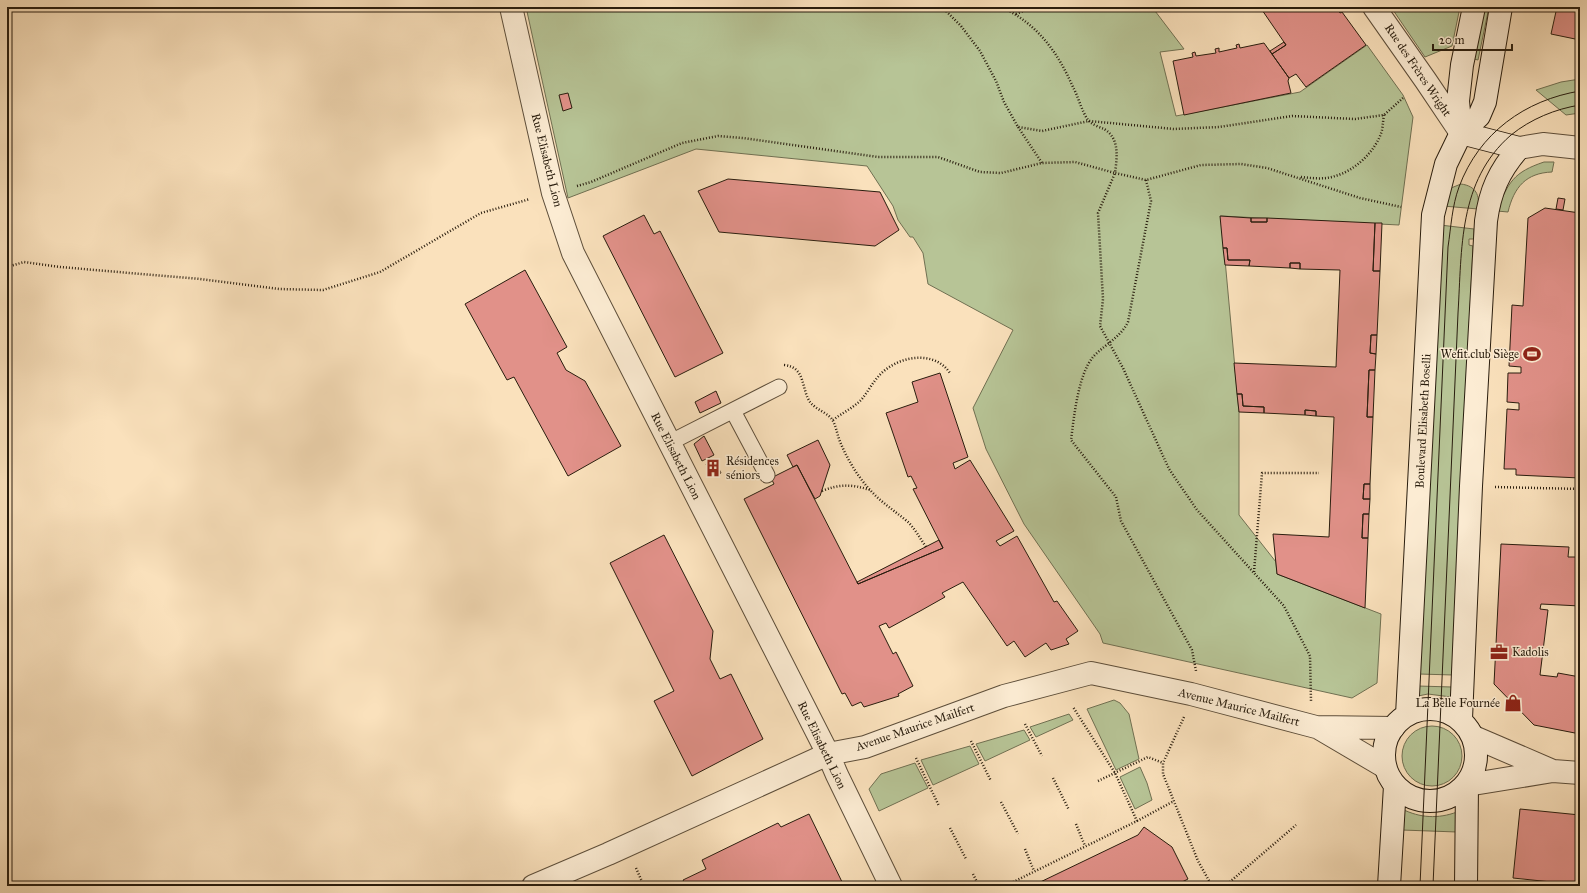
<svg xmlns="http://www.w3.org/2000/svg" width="1587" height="893" font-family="'IM FELL Great Primer',serif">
<rect width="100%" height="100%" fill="#fae1bc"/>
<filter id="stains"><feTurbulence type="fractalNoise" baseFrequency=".005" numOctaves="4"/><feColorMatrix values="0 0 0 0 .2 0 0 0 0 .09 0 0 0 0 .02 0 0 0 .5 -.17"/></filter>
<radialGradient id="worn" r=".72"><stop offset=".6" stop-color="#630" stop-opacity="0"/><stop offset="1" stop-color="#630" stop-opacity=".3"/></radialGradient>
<path fill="#b7c496" stroke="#707052" d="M526,7H1152L1184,49L1160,52L1176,116L1300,92L1367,45L1403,95L1413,117L1399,225L1221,216L1239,412V515L1276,562L1277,574L1381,614L1377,683L1352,698L1103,643L1100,634L1024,524L986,449L973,408L1013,330L928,284L923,253L913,237H910L898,220L893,206L867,166L696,149L568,198Z
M1391,7H1460L1452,46L1425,57Z
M1480,7H1489L1478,60L1470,58Z
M1580,79V113L1566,115L1536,90L1561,82Z
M1544,162H1554L1552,172C1526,173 1514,187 1508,212L1497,211C1508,182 1514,172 1544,162Z
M1461,184C1476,186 1480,195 1478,209L1443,206L1451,188Z
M1440,225L1474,229V239H1469V245L1473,246L1453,675L1419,674Z
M1418,686L1452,687L1451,697L1428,694L1418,696Z
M1114,700L1120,703L1129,714L1139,759L1116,770L1087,709Z
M1069,714L1073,720L1036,737L1030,727Z
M1402 756a30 30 0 1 1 60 0a30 30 0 1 1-60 0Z
M1024,730L1030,740L985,761L976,744Z
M970,746L979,764L933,785L921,760Z
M915,763L928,788L879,811L869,789L881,774Z
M1140,767L1147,783L1152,800L1135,809L1120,777Z
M1402,809C1420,818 1438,819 1457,812V832L1402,830Z"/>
<path fill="#e19189" stroke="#291d0e" d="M1260,7H1339L1340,9L1338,10L1340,13L1342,12L1366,45L1306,87L1296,74L1289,78L1272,54L1286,45Z
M1557,7H1580V40L1551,34Z
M1284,42L1286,45L1272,54L1270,51Z
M1264,43L1289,78L1288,81L1291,93L1184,115L1173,61L1193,57L1192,53L1195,52L1196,56L1216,53L1215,49L1219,48V52L1237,48L1236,45L1239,44L1240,48Z
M568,93L572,108L563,111L559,95Z
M728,179L880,192L899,230L875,246L719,232L698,191Z
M1558,198L1565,199L1563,210L1556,209Z
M1545,208L1580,213V478L1516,475V469H1504L1507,409L1519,410V403L1507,402L1508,373H1521V367L1509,366L1512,305L1523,306L1528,218Z
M644,215L654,234L660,231L723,353L675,377L603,236Z
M1220,216L1251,218V222H1267V218L1375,223L1373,271H1380L1377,335H1371L1370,353L1376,354L1375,370H1369L1367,417H1373L1370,484H1364L1363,499H1370L1369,514H1363L1362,538H1368L1365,608L1277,574L1273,534L1329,537L1334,417L1316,416V411L1305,410V415L1264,413V407L1243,406L1242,394H1237L1234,363L1336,367L1340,270L1300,269V263H1290V268L1249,266L1250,260H1228L1227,248H1223Z
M1251,218H1267V222H1251Z
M1375,223H1382L1380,271H1373Z
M1223,248H1227L1228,260H1250L1249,266L1225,265Z
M1290,263H1300V269L1290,268Z
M525,270L567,347L557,353L566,370L585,381L621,446L568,476L514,377L507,380L465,304Z
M1371,335H1377L1376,354L1370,353Z
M1369,370H1375L1373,417H1367Z
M940,373L968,457L953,463L955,469L970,460L1014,531L996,541L1000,546L1017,536L1054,602L1057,601L1078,631L1066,639L1069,644L1051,650L1046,643L1025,657L1014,641L1007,646L963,582L942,593L945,597L922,610L889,628L886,623L879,626L893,654L896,652L913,686L898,694L899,696L864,707L861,702L852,706L845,693L842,694L744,499L774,484L771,478L797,465L858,584L943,548L913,489L917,488L911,476L908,477L886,413L918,402L912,382Z
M716,391L721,403L700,413L695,402Z
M1237,394H1242L1243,406L1264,407V413L1239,412Z
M1305,410L1316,411V416L1305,415Z
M704,436L714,455L702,461L694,444Z
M818,440L830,465L820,496L815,499L797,465L793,467L787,455Z
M714,459L721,473L713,477L706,464Z
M1364,484H1370V499H1363Z
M1363,514H1369L1368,538H1362Z
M664,535L713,631L710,659L720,679L731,674L763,739L692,776L654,701L674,691L610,563Z
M939,540L943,548L858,584L857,582Z
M1501,544L1569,547L1568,557H1580V606L1541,604L1540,609L1548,610L1540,675L1557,677L1558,673L1580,677V734L1534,725L1494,684Z
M1520,809L1580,815V885L1513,878Z
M809,814L844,886H686L683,880L706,869L702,860L778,823L781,827Z
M1144,827L1172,847L1188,879L1180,883L1183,886H1032L1138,835Z"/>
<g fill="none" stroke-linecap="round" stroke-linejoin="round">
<g stroke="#5d4e3a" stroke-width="17">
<path id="lane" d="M733,411L767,475
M669,443L779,387"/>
</g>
<g stroke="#5d4e3a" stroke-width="24">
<path id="street" d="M511,7L553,193L573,253L828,754L837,775L891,886
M1374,7L1426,81L1461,133
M1519,148L1543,144L1580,148
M1317,727L1385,767
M1474,737L1553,771
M1467,785L1553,771L1580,773
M533,886L608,854L828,754L865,747L1004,696L1091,673L1191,694L1316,727L1393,728"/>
</g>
<g stroke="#291d0e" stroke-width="24">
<path id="secondary" d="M1461,133L1519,148C1499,171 1490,191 1486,221L1471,486L1461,719
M1461,133L1458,101L1462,65L1474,7
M1384 755a46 46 0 1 1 92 0a46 46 0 1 1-92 0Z
M1407,715L1433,215L1446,164L1461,133L1479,116L1485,102L1501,7
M1389,886L1395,786
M1466,886L1467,785"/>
</g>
<path stroke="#291d0e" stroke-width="2.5" stroke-dasharray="1 2" stroke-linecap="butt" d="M942,7L961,26L980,51L996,81L1004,102L1018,127L1042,131L1089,121L1174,129L1219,127L1292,116L1355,119L1384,115L1403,98
M1002,7C1038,25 1057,51 1073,87C1078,96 1082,112 1088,120C1091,124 1099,127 1104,129C1120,138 1117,158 1115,173L1146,180L1201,165L1241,164L1267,168L1360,198L1401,207
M1016,14L1033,7
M1018,127L1042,163
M1301,177C1312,178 1324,180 1335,176C1355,171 1377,150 1382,130C1383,125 1383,120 1384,115
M1146,180L1151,201L1128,322C1120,338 1105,344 1093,357C1078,375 1074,417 1071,440L1116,497L1121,521L1192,650L1196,671
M577,186L591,182L682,143L718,136L743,138L878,157H938L980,172L1001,173L1042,163L1075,162L1115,173L1098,213L1103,299L1100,326L1123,368L1169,469L1197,510L1284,606L1310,656L1311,701
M7,267L24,262L60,267L200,279L279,289L323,290L380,272L481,213L530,199
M784,365C806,367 801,389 810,402C816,410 829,413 833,421C836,427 837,433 839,439C846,457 857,476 871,491C882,503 895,511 908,522C915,529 920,538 926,547
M833,420C842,413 853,408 861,400C869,391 874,379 884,371C903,355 935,351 950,373
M1495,487L1580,489
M822,491C839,484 852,484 870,490
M1254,572L1262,473H1319
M1184,717L1163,763V774L1198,861L1212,886
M1025,724L1042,756
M971,741L991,781
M916,758L939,806
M1053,778L1069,810
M1098,781L1148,757L1163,763
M1001,802L1018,834
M1137,821L1174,801
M1076,824L1085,846
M950,828L966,859
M1025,849L1034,871
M636,868L644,886
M973,874L979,886
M1005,886L1137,821L1115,773L1073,707
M1225,886L1296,825"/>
<use href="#lane" stroke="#fcecd3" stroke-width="15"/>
<use href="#street" stroke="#fcecd3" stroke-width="22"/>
<use href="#secondary" stroke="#fcecd3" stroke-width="22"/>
<path stroke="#291d0e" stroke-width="1" d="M1420,886L1448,247C1451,227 1452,206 1459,187C1479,133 1525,100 1580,91
M1433,886L1458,313C1462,249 1458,181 1511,135C1531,119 1555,109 1580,105"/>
</g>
<defs>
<g id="stadium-bare" transform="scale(1.38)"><path d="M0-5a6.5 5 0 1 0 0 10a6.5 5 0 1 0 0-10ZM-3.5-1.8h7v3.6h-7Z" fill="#8f2418" stroke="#fcecd3" stroke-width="2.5" paint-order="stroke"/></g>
<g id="building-bare" transform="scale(1.38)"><path d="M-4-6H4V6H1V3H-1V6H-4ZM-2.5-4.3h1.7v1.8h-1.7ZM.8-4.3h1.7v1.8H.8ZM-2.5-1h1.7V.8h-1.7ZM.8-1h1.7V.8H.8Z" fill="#8f2418" stroke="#fcecd3" stroke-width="2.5" paint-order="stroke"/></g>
<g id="office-bare" transform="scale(1.38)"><path d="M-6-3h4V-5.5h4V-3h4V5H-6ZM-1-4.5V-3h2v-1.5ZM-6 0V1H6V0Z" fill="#8f2418" stroke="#fcecd3" stroke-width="2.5" paint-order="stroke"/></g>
<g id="shop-bare" transform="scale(1.38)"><path d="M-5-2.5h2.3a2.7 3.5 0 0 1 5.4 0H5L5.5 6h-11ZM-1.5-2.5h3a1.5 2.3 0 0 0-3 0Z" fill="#8f2418" stroke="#fcecd3" stroke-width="2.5" paint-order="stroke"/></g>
</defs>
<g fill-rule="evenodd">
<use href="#stadium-bare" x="1532" y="354"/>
<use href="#building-bare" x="713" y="468"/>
<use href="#office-bare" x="1499" y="652"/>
<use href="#shop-bare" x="1513" y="703"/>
</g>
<g text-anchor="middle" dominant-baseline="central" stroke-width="3" stroke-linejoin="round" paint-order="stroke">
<g font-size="12" fill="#291d0e" stroke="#fcecd3">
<text transform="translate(1418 70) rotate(56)">Rue des Frères Wright</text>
<text transform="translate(547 160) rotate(76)">Rue Elisabeth Lion</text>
<text transform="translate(1423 421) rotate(-87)">Boulevard Elisabeth Boselli</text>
<text transform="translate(676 456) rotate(63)">Rue Elisabeth Lion</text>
<text transform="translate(1239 707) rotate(14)">Avenue Maurice Mailfert</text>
<text transform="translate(915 727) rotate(-19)">Avenue Maurice Mailfert</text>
<text transform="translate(822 745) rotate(64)">Rue Elisabeth Lion</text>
</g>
<g font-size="12" fill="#291d0e" stroke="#fcecd3" text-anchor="end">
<text x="1519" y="354">Wefit.club Siège</text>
<text x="726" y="461" text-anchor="start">Résidences<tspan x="726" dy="14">séniors</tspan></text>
<text x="1512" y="652" text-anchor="start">Kadolis</text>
<text x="1500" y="703">La Belle Fournée</text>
</g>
</g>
<rect width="1587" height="893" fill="none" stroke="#fae1bc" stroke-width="24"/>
<rect x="8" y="8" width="1571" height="877" fill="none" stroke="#291d0e" stroke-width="2"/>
<rect x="12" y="12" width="1563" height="869" fill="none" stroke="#291d0e"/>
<path d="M1433 44v6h79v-6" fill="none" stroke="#291d0e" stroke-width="2"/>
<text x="1439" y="44" font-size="12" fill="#291d0e" stroke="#fcecd3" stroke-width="3" paint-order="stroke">20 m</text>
<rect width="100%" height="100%" filter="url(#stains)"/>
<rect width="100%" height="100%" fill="url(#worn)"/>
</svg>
